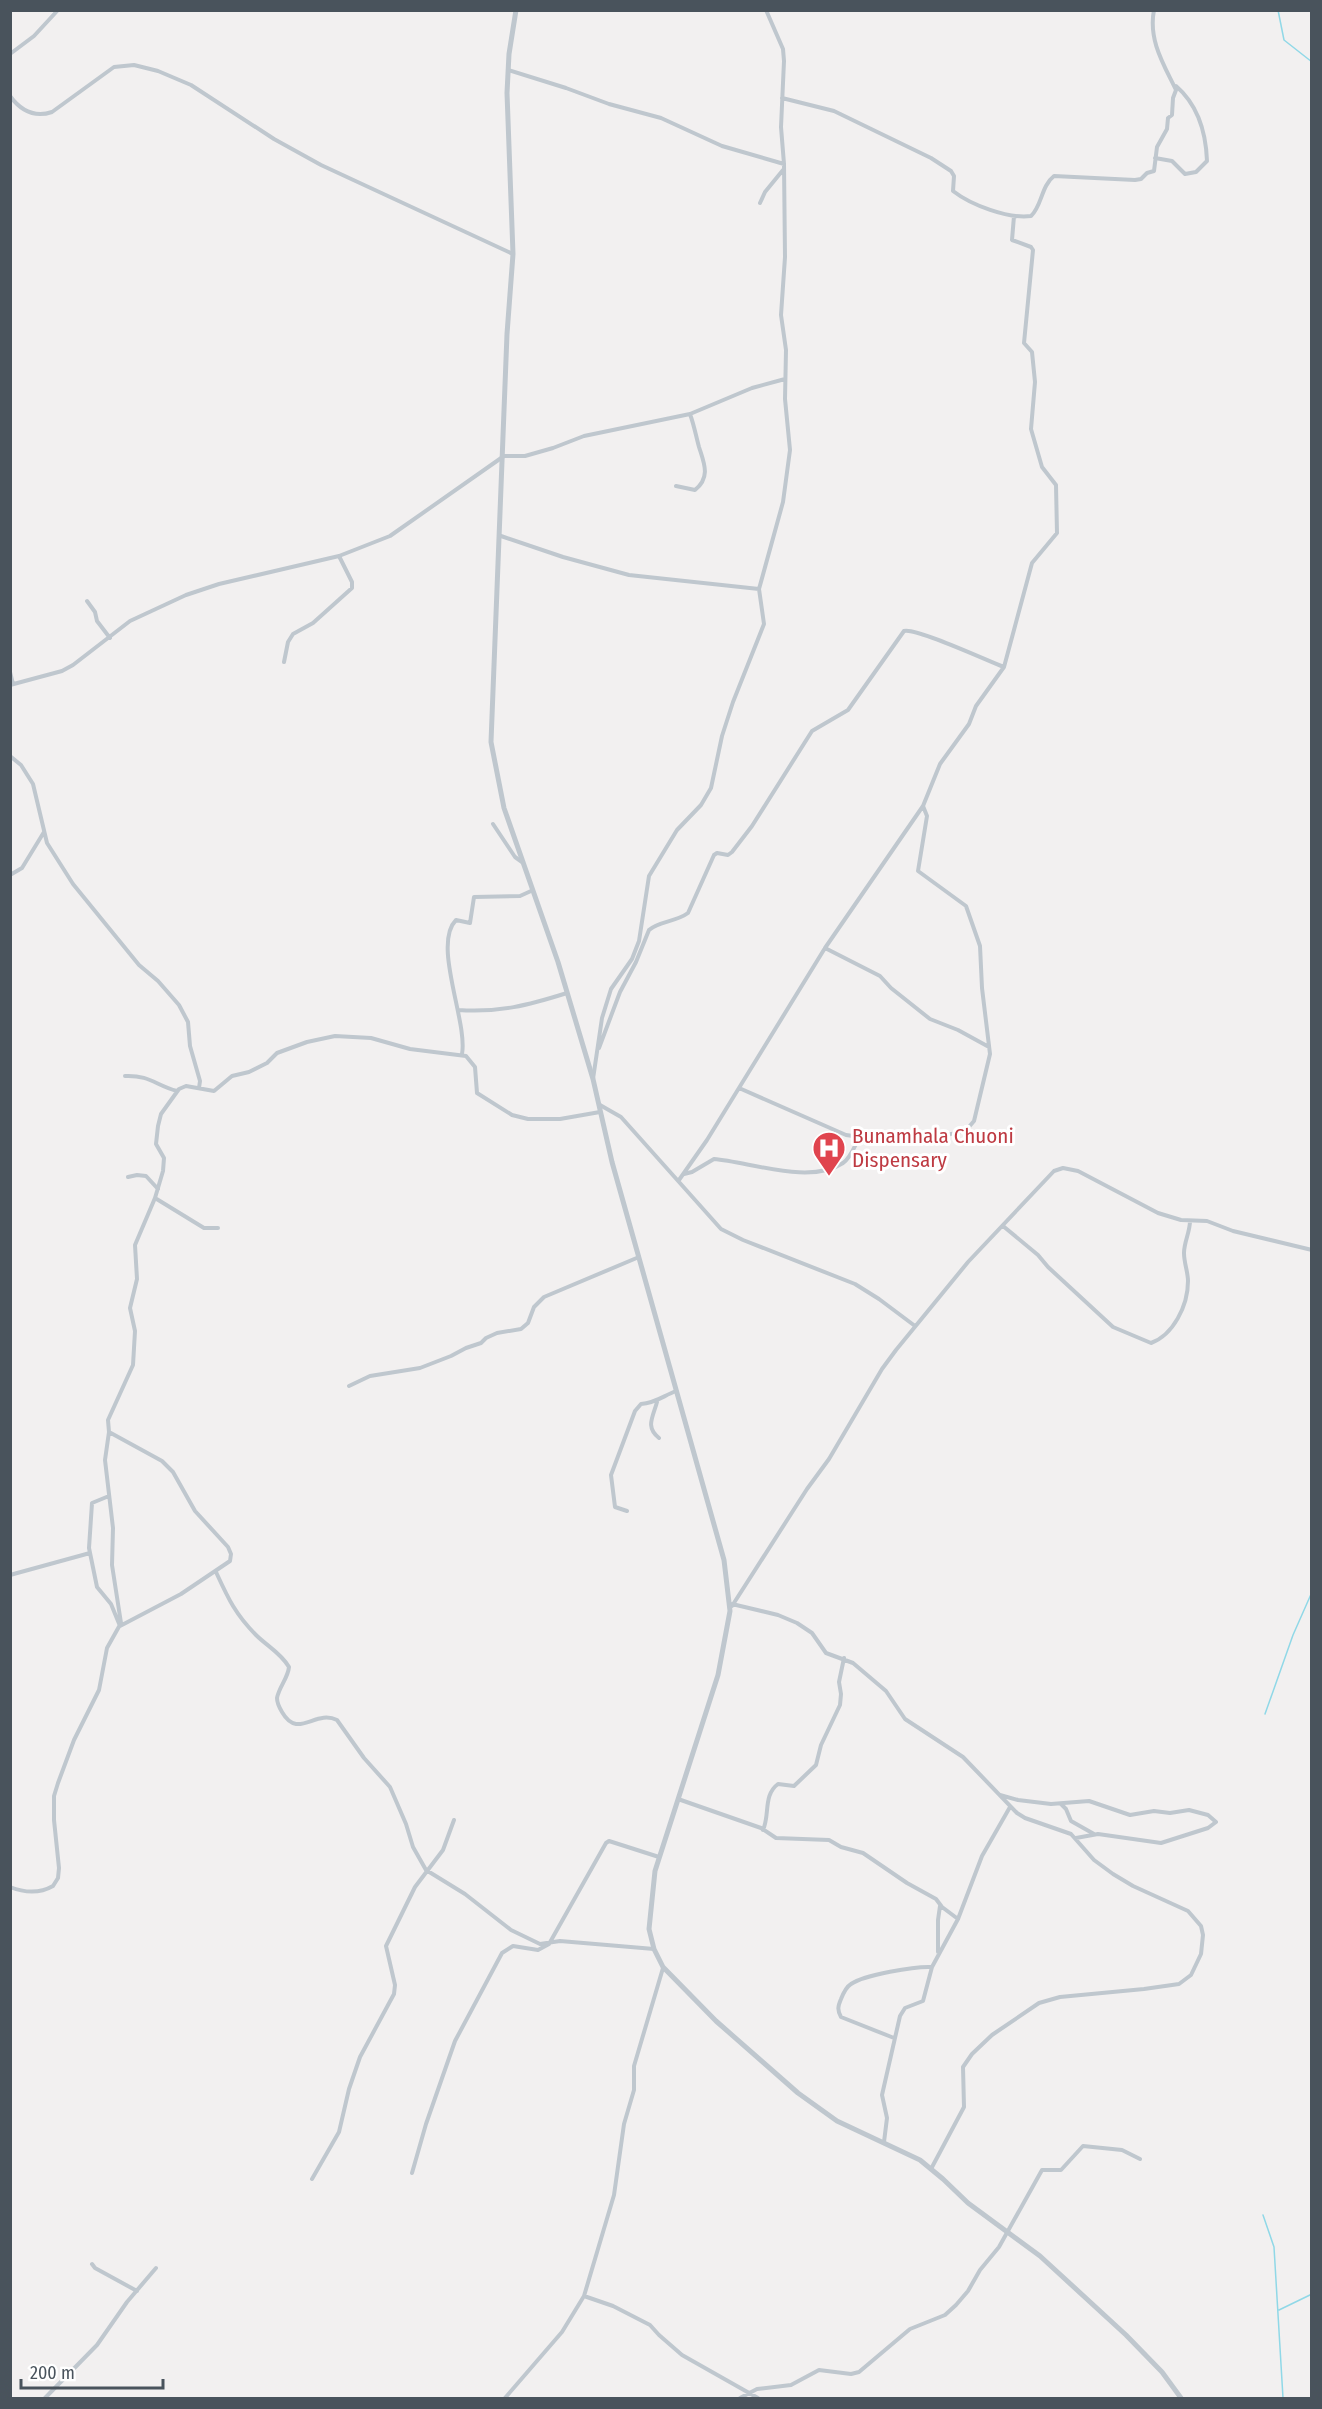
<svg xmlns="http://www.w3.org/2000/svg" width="1322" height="2409" font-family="'Fira Sans Condensed',sans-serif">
<rect width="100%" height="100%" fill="#f2f0f0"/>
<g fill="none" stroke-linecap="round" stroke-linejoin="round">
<path stroke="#90d8e7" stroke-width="1.5" d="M1278,10L1284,40L1312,62
M1312,1338V1357
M1265,1714L1293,1635L1312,1592
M1263,2215L1274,2247L1283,2398
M1279,2310L1312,2294"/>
<path stroke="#bfc7ce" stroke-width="4" d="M10,54L34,36L58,10
M508,70L566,88L609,104L661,118L722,146L784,164
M10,96C21,111 34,118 52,112L114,67L134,65L158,71L191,85L274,139L321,165L513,254
M782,98L834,111L931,158L951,171L954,176L953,191C971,205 1008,219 1031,216C1042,206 1041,186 1054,176L1135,180L1141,179L1147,173L1154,171L1157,147L1167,129L1168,118L1172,115L1173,98L1176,90C1164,65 1148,40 1154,10
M1155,158L1172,161L1185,174L1196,172L1207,161C1206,133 1198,105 1176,86
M760,203L765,192L783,170
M676,486L695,490C711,477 704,463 699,447C696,436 694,425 690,414
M501,536L563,557L629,575L759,589
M87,601L95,612L97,621L110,638
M10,626V654
M284,662L288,642L293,634L313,623L352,588V582L339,556
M10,672L13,684
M10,685L62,671L73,665L130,621L186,595L219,584L339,556L390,536L504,456H525L553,448L584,436L690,414L752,388L785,379
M10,756L21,765L33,784L47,843L73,884L139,965L158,981L179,1005L188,1022L190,1046L200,1081L199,1088
M493,824L515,857L522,862
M10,875L22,868L44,832
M825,948L880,976L891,988L930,1019L958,1030L989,1047
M458,1010C499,1013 529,1005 567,993
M599,1048L620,992L636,962L649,930C659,921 676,922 688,913L714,855L717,853L728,855L732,852L752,826L812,731L848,710L904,631C915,627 988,661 1004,667
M462,1054C468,1022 432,944 456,920L470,923L474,897L520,896L531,891
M125,1076C150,1075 155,1085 177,1091
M593,1079L602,1018L611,989L632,959L639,941L649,876L677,830L701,805L711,788L722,736L733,702L764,624L759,589L783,502L790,450L785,399L786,350L781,315L785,257L784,164L781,127L784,61L783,49L766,10
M739,1088L846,1135L896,1142L958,1133L968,1128L974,1121L990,1054L982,988L980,946L966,906L918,871L927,816L923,806
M600,1105L621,1117L721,1229L743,1240L855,1284L879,1299L915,1326
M684,1174L692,1172L714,1159C750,1162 810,1185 843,1163C851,1158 855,1145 860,1136
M128,1177L137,1175L146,1176L158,1189
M679,1180L707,1140L825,948L923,806L940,764L969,724L976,706L1004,667L1032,563L1057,533L1056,485L1042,467L1031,429L1035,382L1032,352L1024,343L1033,250L1031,247L1012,240L1014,216
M155,1198L204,1228H218
M1003,1226L1038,1255L1048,1267L1113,1327L1151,1343C1173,1335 1188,1306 1188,1281C1188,1272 1184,1263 1184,1253C1184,1242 1190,1232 1190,1221
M349,1386L370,1376L420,1368L451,1356L466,1348L481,1343L486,1338L497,1333L521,1329L528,1323L534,1307L544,1297L639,1257
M657,1402C653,1417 645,1427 659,1438
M109,1432L162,1461L173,1472L195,1511L228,1547L231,1554L230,1561L181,1594L120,1626L111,1604L97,1587L89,1548L92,1503L109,1496
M627,1511L615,1507L611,1475L635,1411L641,1404C656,1403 663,1396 676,1391
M216,1572C228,1598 235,1614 256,1635C267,1646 281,1653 289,1667C288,1678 279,1687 277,1698C277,1703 279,1707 282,1712C298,1740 315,1709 337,1720L364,1758L390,1787L406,1824L413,1847L426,1870L465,1894L511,1930L540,1944L560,1941L654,1949
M10,1575L90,1553
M732,1604L778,1615L797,1623L812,1633L826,1653L853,1663L886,1691L905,1719L963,1757L1017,1813L1025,1818L1071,1834L1094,1860L1113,1874L1133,1886L1188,1911L1201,1926L1203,1935L1201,1954L1191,1975L1179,1984L1144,1989L1060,1997L1039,2003L992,2035L972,2054L963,2067L964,2107L931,2169
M732,1606L807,1489L829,1459L882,1369L896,1350L968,1262L1054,1171L1063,1168L1078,1171L1158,1213L1181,1220L1207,1221L1233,1231L1312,1250
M1000,1795L1018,1800L1051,1804L1089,1801L1130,1815L1154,1811L1170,1813L1189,1810L1208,1815L1216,1822L1208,1828L1161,1843L1098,1834L1076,1838
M678,1799L761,1828L776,1838L829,1840L841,1847L863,1853L907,1883L936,1899L942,1907L958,1919
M1061,1804L1066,1809L1071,1821L1094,1834
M763,1830C770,1815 763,1795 778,1784L794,1786L816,1765L821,1745L840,1705L841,1694L839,1682L844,1658
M10,1887C25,1893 39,1894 53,1886L58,1878L59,1868L54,1820V1796L58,1783L74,1740L99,1690L107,1648L121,1623L112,1565L113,1528L105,1460L109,1432L108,1420L133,1365L135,1331L130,1308L137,1279L135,1245L155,1198L163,1171L164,1158L156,1144L158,1126L161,1114L179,1089L186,1086L214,1091L232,1076L249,1072L267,1063L277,1053L307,1042L335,1036L371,1038L410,1049L466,1056L475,1067L477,1093L512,1115L528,1119H560L600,1112
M938,1952V1920L940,1906
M894,2038L841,2017C837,2010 838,2006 841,1999C843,1994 846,1987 851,1984C864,1975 915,1966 932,1967
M884,2142L887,2118L882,2095L900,2016L905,2008L923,2001L932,1967L958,1919L982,1856L1010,1807
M412,2173L426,2124L455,2041L502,1953L513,1946L538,1950L549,1944L606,1843L609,1841L659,1857
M312,2179L339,2132L349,2089L360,2057L394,1994L395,1985L386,1946L415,1887L443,1850L454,1820
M92,2264L95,2268L137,2291
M584,2296L613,2306L650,2325L659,2335L682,2355L758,2398
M45,2398L97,2345L127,2302L156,2268
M505,2398L562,2332L584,2296L614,2195L624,2124L634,2090V2066L663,1968
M740,2398L757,2389L791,2385L819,2370L851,2374L859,2372L910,2329L945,2315L956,2305L968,2291L980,2270L999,2247L1042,2170H1061L1083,2146L1122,2150L1140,2159"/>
<path stroke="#bfc7ce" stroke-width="5" d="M516,10L509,54L507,93L513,254L507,334L491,742L504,808L558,962L593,1079L612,1162L724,1560L730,1611L718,1675L655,1871L649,1929L654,1949L663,1967L716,2021L798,2093L837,2121L920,2160L943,2179L968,2203L1040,2256L1126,2335L1162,2372L1181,2398"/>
</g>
<defs>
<g id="hospital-pin" transform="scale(1.725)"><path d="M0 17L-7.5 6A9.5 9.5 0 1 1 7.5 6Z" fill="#e0444e" stroke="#fff"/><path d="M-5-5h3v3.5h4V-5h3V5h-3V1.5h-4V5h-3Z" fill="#fff"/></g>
</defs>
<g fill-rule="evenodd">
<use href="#hospital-pin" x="829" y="1148"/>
</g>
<g text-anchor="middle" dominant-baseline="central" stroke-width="6" stroke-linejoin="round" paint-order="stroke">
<g font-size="21" fill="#be3a42" stroke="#fff" text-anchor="start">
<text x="852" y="1136">Bunamhala Chuoni<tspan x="852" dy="24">Dispensary</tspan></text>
</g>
</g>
<rect width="1322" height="2409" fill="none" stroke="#49535c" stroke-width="24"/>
<path d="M21 2379v9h142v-9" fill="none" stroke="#49535c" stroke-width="3"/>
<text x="30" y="2379" font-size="18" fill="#49535c" stroke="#ffffff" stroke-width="4.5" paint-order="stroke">200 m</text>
</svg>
